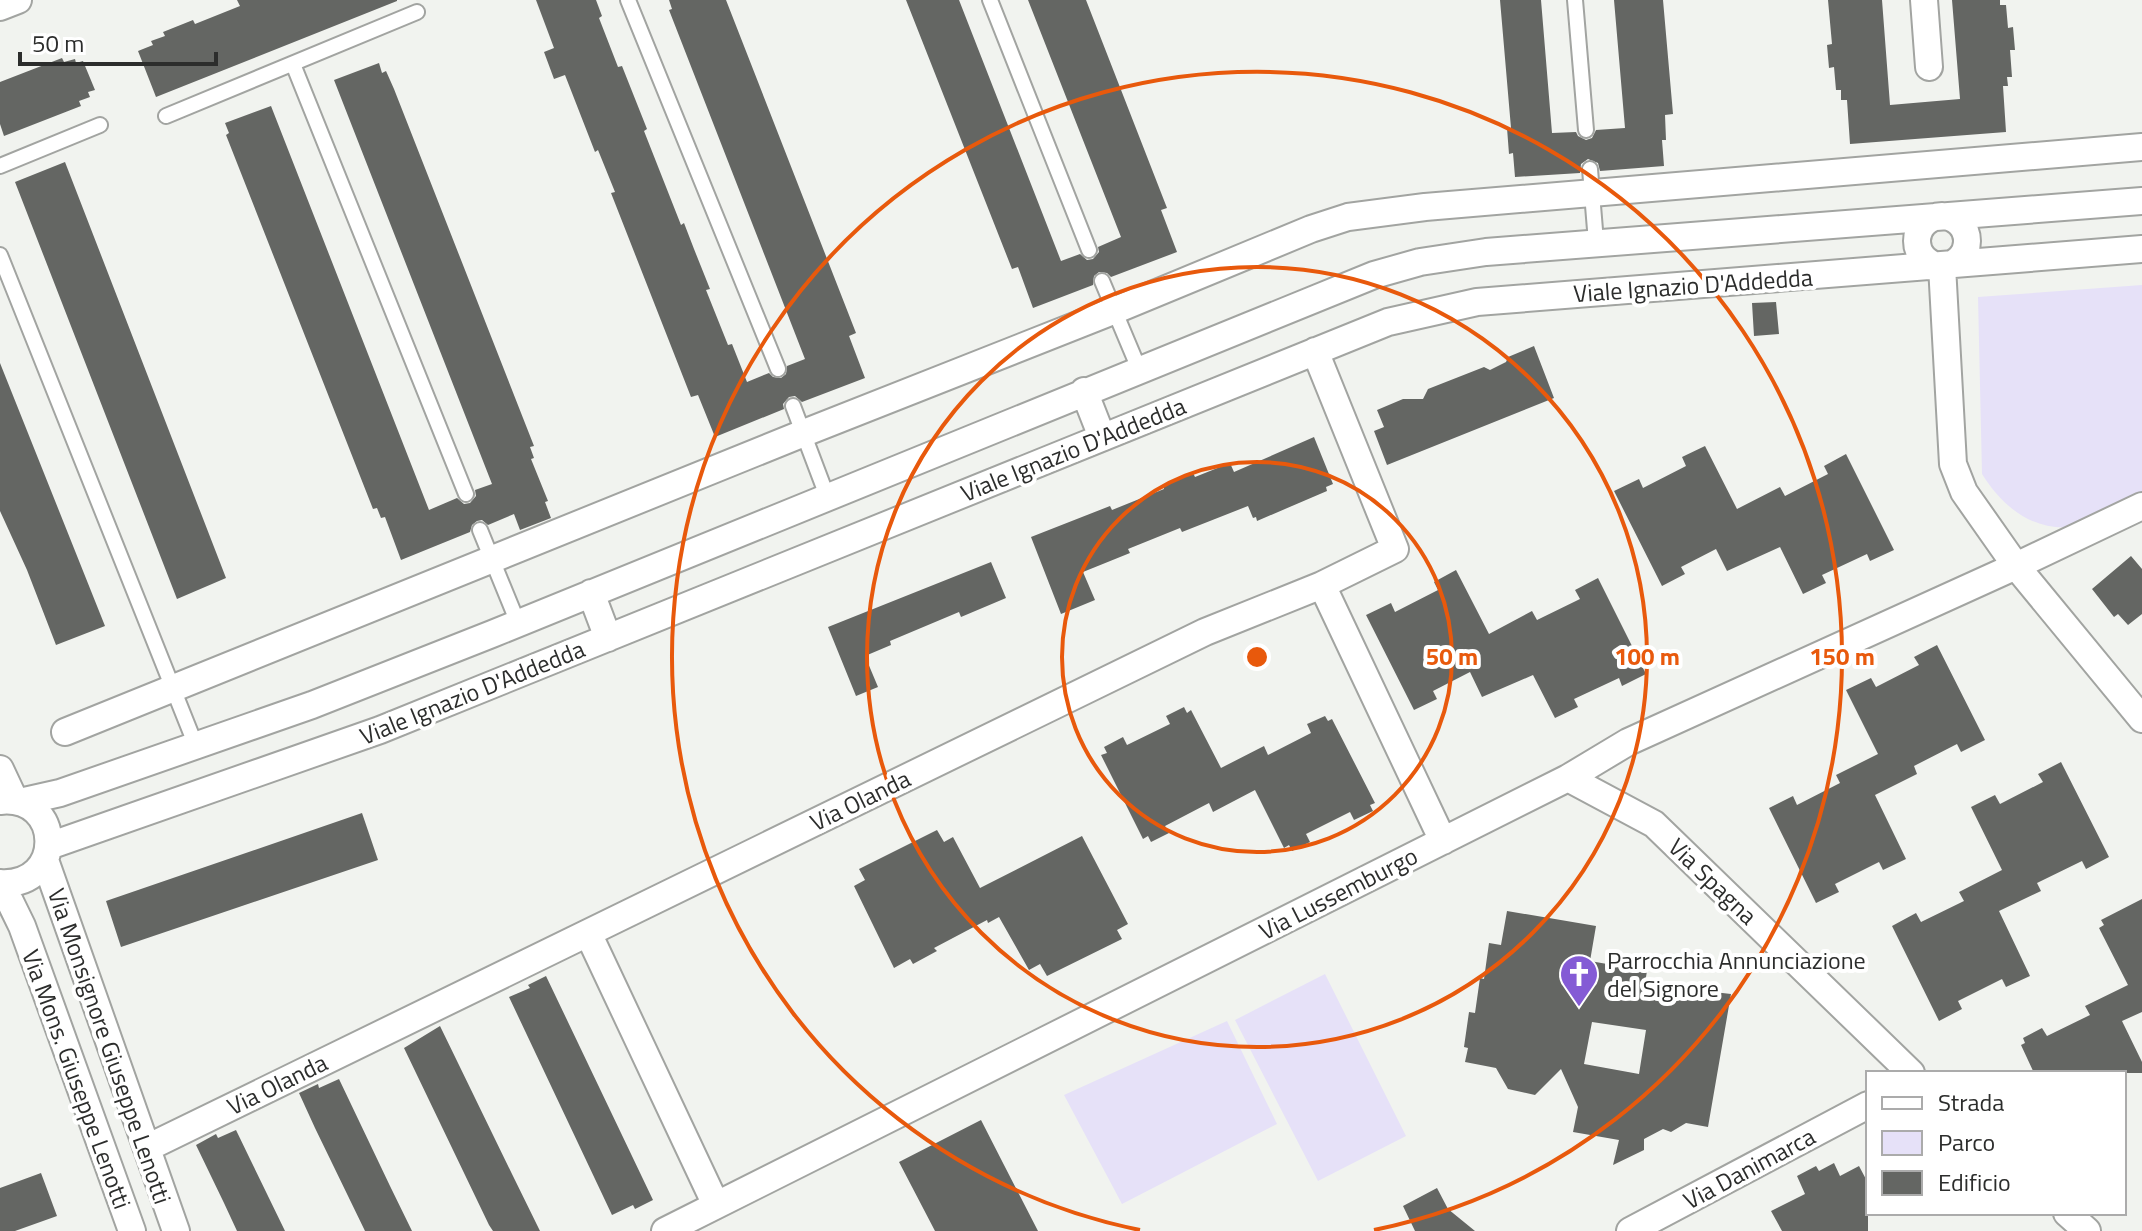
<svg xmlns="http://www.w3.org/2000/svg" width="2142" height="1231" font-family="'Titillium Web',sans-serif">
<rect width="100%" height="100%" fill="#f1f3ef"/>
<path fill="#e6e1f8" d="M2142,285V497C2125,505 2098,523 2080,526C2036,534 2004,509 1982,474L1978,297Z
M1325,974L1406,1136L1318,1181L1235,1020Z
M1227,1021L1277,1124L1122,1204L1064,1095Z"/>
<path fill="#646663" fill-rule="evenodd" d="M237,0H397V1L156,97L138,51L153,45L151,41L165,36L163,32L193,20L195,24L240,6Z
M536,0H596L602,16L599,18L618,67L622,66L647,129L644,131L681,225L684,223L694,249L710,289L706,290L728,345L732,344L747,382L769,373L773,377L781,378L786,374L787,366L805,359L669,10L672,9L669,0H726L856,333L849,336L865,378L802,402L795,396L789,397L783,404L784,409L715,437L698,395L691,397L611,193L615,192L598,150L595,152L565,75L554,79L544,52L554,48Z
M906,0H959L1061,261L1080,254L1087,260L1093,259L1099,252L1098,247L1121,237L1028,0H1086L1167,208L1161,210L1177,252L1111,277L1107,273L1099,272L1094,276L1093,285L1033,308L1018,267L1012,269Z
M1500,0H1541L1552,133L1576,132L1578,136L1586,140L1592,138L1596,130L1625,128L1614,0H1663L1673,114L1665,115L1666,140H1662L1664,166L1600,171L1598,163L1588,159L1581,164L1580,173L1515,177L1513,153L1509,154L1507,128H1511Z
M1828,0H1882L1890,105L1960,99L1952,0H2000V5H2006L2008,28L2013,27L2015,50H2010L2012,77H2007L2008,86H2003L2006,132L1850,144L1847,100H1841V90H1836L1834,67L1829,68L1827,45L1832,44Z
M62,58L64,62L75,59L76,63L83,61L95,90L88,92L90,97L79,101L81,106L4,136L0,124V82Z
M379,63L382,73L386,71L394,89L523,418L534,446L530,447L534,458L531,459L548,501L545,502L551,518L520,530L514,514L488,525L482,520L477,521L472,525L470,532L401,560L385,517L381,518L377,508L373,509L226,135L229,133L225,123L271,106L429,510L457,498L464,504L470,503L476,496L475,490L492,484L334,80Z
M65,162L226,578L177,599L15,182Z
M1776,302L1779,334L1754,336L1752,303Z
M1534,346L1554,398L1387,465L1374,431L1384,427L1377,410L1403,399H1423L1428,389L1484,367L1490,370L1506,362L1508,357Z
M0,363L105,626L56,645L27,570L0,511Z
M1314,437L1333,484L1326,487L1327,491L1257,521L1256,517L1253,518L1248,506L1182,532L1180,528L1128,549L1130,553L1083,572L1095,600L1061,614L1031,537L1110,506L1112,510L1164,489L1163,485L1193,473L1195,477L1230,463L1234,472Z
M1705,446L1737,509L1780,487L1785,496L1828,474L1824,466L1846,454L1894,550L1870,561L1867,554L1822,575L1826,583L1803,594L1780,547L1727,571L1716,549L1681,567L1685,574L1662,586L1614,491L1639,479L1643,488L1686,466L1682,457Z
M2131,556L2142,569V614L2128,625L2118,614L2114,617L2092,589Z
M991,562L1006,598L961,617L959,612L890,641L891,645L865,656L878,687L856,696L828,627Z
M1456,570L1489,634L1532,611L1537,620L1580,599L1575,590L1598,578L1646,674L1622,686L1619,678L1574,699L1578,707L1555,718L1533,675L1482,697L1470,672L1433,691L1437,699L1414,710L1366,615L1391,603L1395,612L1438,590L1434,582Z
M1937,645L1985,740L1961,752L1957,744L1914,766L1917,774L1875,795L1906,859L1883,870L1879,862L1835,884L1839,892L1816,903L1769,808L1793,796L1797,805L1840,783L1836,775L1878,754L1846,690L1871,678L1876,687L1919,665L1914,657Z
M1184,707L1187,713L1191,710L1221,768L1264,746L1268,755L1311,733L1307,724L1325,716L1328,721L1332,719L1375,803L1370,805L1373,811L1354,820L1350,812L1306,834L1310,842L1292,851L1289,845L1284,848L1255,790L1213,812L1209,803L1165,826L1169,833L1151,842L1148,836L1143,839L1101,755L1107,753L1104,747L1123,737L1127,745L1170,724L1166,716Z
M2061,762L2109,857L2086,869L2082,861L2037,883L2041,891L1999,911L2030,976L2006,987L2002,979L1958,1001L1962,1009L1939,1021L1892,926L1916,913L1921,922L1964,901L1959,892L2002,870L1971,807L1995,795L2000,804L2043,782L2038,774Z
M362,813L378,860L121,947L106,901Z
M937,830L944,842L953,837L980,888L1082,836L1128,924L1117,930L1122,939L1047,976L1040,964L1029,970L999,917L988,923L987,920L934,948L937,951L913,964L910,959L894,968L854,886L865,880L859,869Z
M2142,899V1012L2122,1021L2142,1062V1073H2034L2021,1045L2025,1043L2023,1038L2042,1028L2047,1036L2090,1015L2085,1006L2128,985L2099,928L2104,925L2101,920Z
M1507,911L1596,926L1590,961L1647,971L1644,989L1687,996L1688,989L1731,994L1708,1127L1686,1123L1671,1132L1663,1129L1644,1139V1150L1613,1165L1619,1140L1573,1132L1578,1107L1561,1069L1535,1095L1508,1089L1496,1068L1465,1062L1468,1048L1464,1047L1469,1012L1475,1013L1480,978L1484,979L1489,943L1501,945ZM1592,1022L1646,1030L1639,1074L1584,1064Z
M546,976L653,1200L635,1209L633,1205L612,1215L509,997L530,988L528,985Z
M440,1026L512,1174L540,1231H493L489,1225L404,1048Z
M339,1079L390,1186L412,1231H365L315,1128L299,1093L318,1084L319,1088Z
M981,1120L1004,1165L1038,1231H935L899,1162Z
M236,1130L250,1159L285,1231H237L224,1203L196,1145L216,1134L218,1138Z
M1834,1163L1840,1176L1859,1166L1868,1183V1231H1782L1771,1211L1805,1194L1797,1176L1816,1166L1819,1171Z
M41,1173L57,1216L15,1231H0V1188Z
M1437,1188L1448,1209L1475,1231H1415L1403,1206Z"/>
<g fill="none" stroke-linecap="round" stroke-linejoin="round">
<g stroke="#a2a4a1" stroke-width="18">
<path id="lane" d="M628,0L778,369
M990,0L1089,250
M1575,0L1586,130
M293,64L466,494
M166,116L417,12
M0,166L100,125
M1590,169L1596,242
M0,255L196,746
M1102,281L1139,369
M793,406L827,496
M480,530L518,623"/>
</g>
<g stroke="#a2a4a1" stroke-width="30">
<path id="street" d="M1924,0L1929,67
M0,7L18,0
M1917 241a25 25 0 1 1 50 0a25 25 0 1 1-50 0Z
M1942,266L1953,464L1964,492L2016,566L2142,719
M1315,351L1395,549L1322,585
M1084,391L1102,437
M591,593L608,638
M65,732L804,433L1113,311L1311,229L1348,217L1425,207L2142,147
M0,769L15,801
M1568,778L1654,824L1911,1073
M0,801C63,794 66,887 0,883
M20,802L60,793L312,705L492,634L1374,275L1420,262L1486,252L2142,201
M49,846L380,730L1388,322L1477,302L2142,249
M45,860L176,1231
M1,883L22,926L132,1231
M588,933L716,1205
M147,1148L1205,632L1322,585L1443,841
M2067,1213L2087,1231
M665,1231L1568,778L1628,742L2016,566L2142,506
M1630,1231L1868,1105"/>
</g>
<use href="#lane" stroke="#fff" stroke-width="14"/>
<use href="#street" stroke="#fff" stroke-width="26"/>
</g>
<g fill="none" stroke="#e8590c" stroke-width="4">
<circle cx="1257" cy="657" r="195"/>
<circle cx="1257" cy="657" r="390"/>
<path d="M1140 1230A585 585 0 1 1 1374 1230"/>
</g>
<defs>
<g id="church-pin" transform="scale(2)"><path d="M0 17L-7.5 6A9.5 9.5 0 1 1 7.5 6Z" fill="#845bd5" stroke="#fff"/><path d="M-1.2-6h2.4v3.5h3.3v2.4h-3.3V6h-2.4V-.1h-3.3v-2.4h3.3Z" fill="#fff"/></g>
</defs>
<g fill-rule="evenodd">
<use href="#church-pin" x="1579" y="974"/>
</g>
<g text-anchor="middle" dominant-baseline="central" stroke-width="8" stroke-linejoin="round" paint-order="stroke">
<g font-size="24" fill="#2c2d2c" stroke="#fff">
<text transform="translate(1693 285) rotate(-4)">Viale Ignazio D'Addedda</text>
<text transform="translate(1073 449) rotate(-22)">Viale Ignazio D'Addedda</text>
<text transform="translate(472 692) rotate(-22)">Viale Ignazio D'Addedda</text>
<text transform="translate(860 800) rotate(-26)">Via Olanda</text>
<text transform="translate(1713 881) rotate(44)">Via Spagna</text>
<text transform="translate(1338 893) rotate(-27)">Via Lussemburgo</text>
<text transform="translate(110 1046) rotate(71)">Via Monsignore Giuseppe Lenotti</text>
<text transform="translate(77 1079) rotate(70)">Via Mons. Giuseppe Lenotti</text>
<text transform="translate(277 1084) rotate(-26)">Via Olanda</text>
<text transform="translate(1749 1168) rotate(-28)">Via Danimarca</text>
</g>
<g font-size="24" fill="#2c2d2c" stroke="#fff" text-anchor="start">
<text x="1607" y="960">Parrocchia Annunciazione<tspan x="1607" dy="28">del Signore</tspan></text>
</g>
</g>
<circle cx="1257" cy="657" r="12" fill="#e8590c" stroke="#fff" stroke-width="4"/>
<g font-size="24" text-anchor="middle" font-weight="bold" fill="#e8590c" stroke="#fff" stroke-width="8" stroke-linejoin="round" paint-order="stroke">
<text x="1452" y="665">50 m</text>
<text x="1647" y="665">100 m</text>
<text x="1842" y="665">150 m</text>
</g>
<rect x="1866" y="1071" width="260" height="144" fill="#ffffff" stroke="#ababab" stroke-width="2"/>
<rect x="1882" y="1097" width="40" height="12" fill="#ffffff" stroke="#ababab" stroke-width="2"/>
<text x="1938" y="1111" font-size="24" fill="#2c2d2c">Strada</text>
<rect x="1882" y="1131" width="40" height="24" fill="#e6e1f8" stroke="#ababab" stroke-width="2"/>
<text x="1938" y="1151" font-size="24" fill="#2c2d2c">Parco</text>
<rect x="1882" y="1171" width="40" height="24" fill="#646663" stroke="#ababab" stroke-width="2"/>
<text x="1938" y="1191" font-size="24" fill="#2c2d2c">Edificio</text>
<path d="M20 52v12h196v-12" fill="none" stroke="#2c2d2c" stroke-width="4"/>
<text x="32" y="52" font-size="24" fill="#2c2d2c" stroke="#ffffff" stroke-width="6" paint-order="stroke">50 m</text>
</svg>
